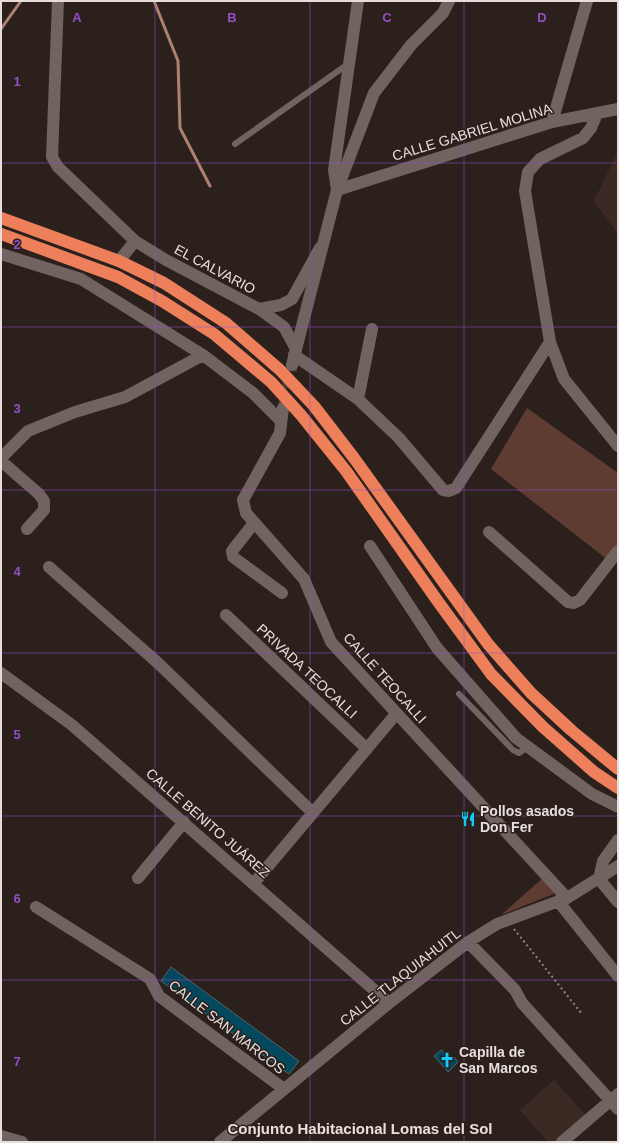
<svg xmlns="http://www.w3.org/2000/svg" width="619" height="1143" font-family="Helvetica,sans-serif">
<rect width="100%" height="100%" fill="#2c201d"/>
<path fill="#3b2923" d="M618,151V234L594,201Z
M554,1080L588,1118L559,1142H548L520,1110Z"/>
<path fill="#5e3c31" d="M527,408L618,473V544L608,560L491,469Z
M544,877L556,893L501,915Z"/>
<g fill="none" stroke-linecap="round" stroke-linejoin="round">
<path stroke="#ad8071" stroke-width="3" d="M154,1L178,61L180,128L210,186
M1,29L21,1"/>
</g>
<path fill="#03485c" stroke="#556369" d="M171,967L299,1061L289,1074L161,981Z
M441,1050L450,1059L453,1056L458,1062L448,1072L434,1056Z"/>
<g fill="none" stroke-linecap="round" stroke-linejoin="round">
<path stroke="#483c3a" stroke-width="12" stroke-dasharray="12 6" stroke-linecap="butt" d="M284,406L292,365"/>
<path stroke="#908583" stroke-width="2" stroke-dasharray="2 3" stroke-linecap="butt" d="M514,929L582,1014"/>
<path stroke="#71635f" stroke-width="6" d="M235,144L348,64
M459,694L513,750L519,753L528,747"/>
<path stroke="#71635f" stroke-width="12" d="M58,1L52,157L58,167L135,241L166,260L259,309L281,305L292,299L320,248
M358,1L334,170L337,190L552,122L618,109
M597,114L591,128L583,138L540,159L528,172L525,191L550,342L564,379L618,446
M552,122L587,1
M1,254L81,279L203,355L253,393L281,421
M119,261L135,241
M259,309L284,327L296,349
M294,355L358,399L372,329
M361,402L399,438L443,490L449,491L456,488L550,342
M1,458L28,431L75,412L125,397L203,355
M1,461L39,494L44,501V510L27,529
M254,523L232,551L233,557L282,593
M489,532L568,602L574,603L580,600L618,551
M370,546L437,648L516,738L592,794L618,807
M49,567L158,663L313,813
M226,615L367,749
M1,673L72,725L389,1003
M138,878L184,822
M599,879L618,902
M254,883L396,714
M558,901L618,976
M36,907L150,979L159,996L284,1089
M468,942L515,990L522,1003L618,1109
M1,1136L22,1142
M220,1142L389,1003L468,942L497,924L567,898
M562,1142L618,1094"/>
<path stroke="#71635f" stroke-width="12" d="M292,365L337,190L374,93L411,45L443,13L449,1
M283,408L280,433L243,500L246,513L304,579L331,642L567,898L618,866
M599,879L603,861L618,840"/>
<path stroke="#ed805b" stroke-width="12" d="M1,218L119,261L164,283L226,323L280,370L314,406L354,458L488,644L531,693L571,730L618,769
M1,234L118,277L162,301L214,334L271,382L301,415L346,471L439,603L491,674L543,727L594,772L618,788"/>
</g>
<path fill="none" stroke="#9150c5" stroke-width="1" stroke-opacity="0.55" d="M155,1V1142M310,1V1142M464,1V1142M1,163H618M1,327H618M1,490H618M1,653H618M1,816H618M1,980H618"/>
<defs>
<g id="restaurant-bare" transform="scale(1.2)"><path d="M-5-6h1v4h1v-4h1v4h1v-4h1v5L-1.5 .5V6h-2V.5L-5-1ZM5-6V6H3V1.5H1.5Q1.5-4 5-6Z" fill="#15cafb" stroke="#2c201d" stroke-width="2.5" paint-order="stroke"/></g>
<g id="church-bare" transform="scale(1.2)"><path d="M-1.2-6h2.4v3.5h3.3v2.4h-3.3V6h-2.4V-.1h-3.3v-2.4h3.3Z" fill="#15cafb" stroke="#2c201d" stroke-width="2.5" paint-order="stroke"/></g>
</defs>
<g fill-rule="evenodd">
<use href="#restaurant-bare" x="468" y="819"/>
<use href="#church-bare" x="447" y="1060"/>
</g>
<g text-anchor="middle" dominant-baseline="central" stroke-width="3" stroke-linejoin="round" paint-order="stroke">
<g font-size="14" fill="#e7dedc" stroke="#2c201d">
<text transform="translate(472 132) rotate(-17)">CALLE GABRIEL MOLINA</text>
<text transform="translate(215 269) rotate(28)">EL CALVARIO</text>
<text transform="translate(307 671) rotate(43)">PRIVADA TEOCALLI</text>
<text transform="translate(385 678) rotate(48)">CALLE TEOCALLI</text>
<text transform="translate(208 823) rotate(41)">CALLE BENITO JUÁREZ</text>
<text transform="translate(400 977) rotate(-38)">CALLE TLAQUIAHUITL</text>
<text transform="translate(227 1027) rotate(38)">CALLE SAN MARCOS</text>
</g>
<g font-size="14" font-weight="bold" fill="#e7dedc" stroke="#2c201d" text-anchor="start">
<text x="480" y="811">Pollos asados<tspan x="480" dy="16">Don Fer</tspan></text>
<text x="459" y="1052">Capilla de<tspan x="459" dy="16">San Marcos</tspan></text>
</g>
<g font-size="15" font-weight="bold" fill="#edddd7" stroke="#2c201d">
<text x="360" y="1128">Conjunto Habitacional Lomas del Sol</text>
</g>
</g>
<g font-size="13" text-anchor="middle" font-weight="bold" fill="#9150c5" stroke="#2c201d" stroke-width="3" stroke-linejoin="round" paint-order="stroke">
<text x="77" y="22">A</text>
<text x="232" y="22">B</text>
<text x="387" y="22">C</text>
<text x="542" y="22">D</text>
<text x="17" y="86">1</text>
<text x="17" y="249">2</text>
<text x="17" y="413">3</text>
<text x="17" y="576">4</text>
<text x="17" y="739">5</text>
<text x="17" y="903">6</text>
<text x="17" y="1066">7</text>
</g>
<rect width="619" height="1143" fill="none" stroke="#e7dedc" stroke-width="4"/>
</svg>
